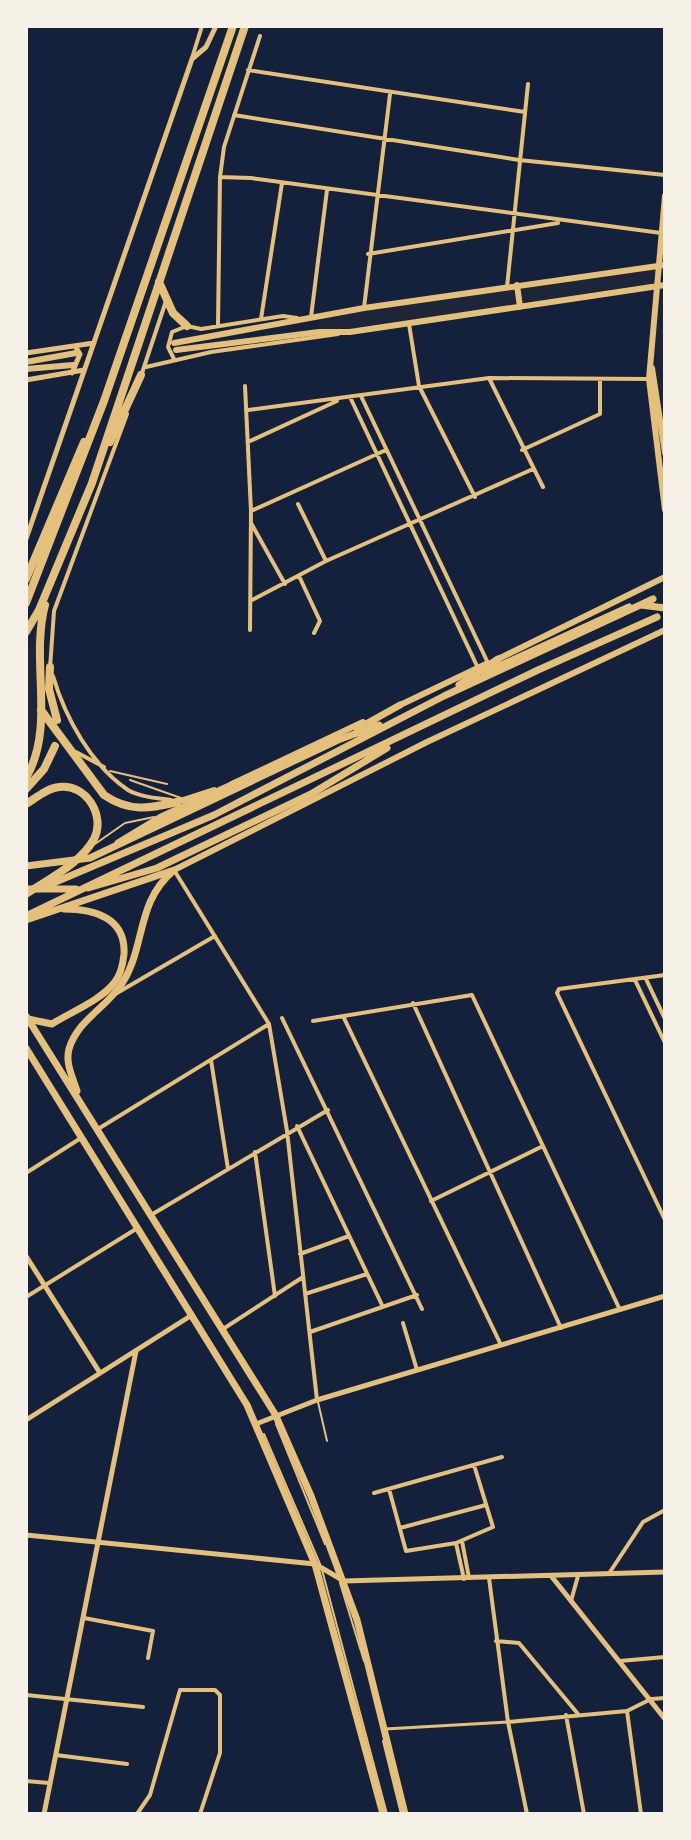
<svg xmlns="http://www.w3.org/2000/svg" width="691" height="1840" font-family="Commissioner,sans-serif">
<rect width="100%" height="100%" fill="#14213d"/>
<path fill="#1d2539" d="M658,266L656,287L350,332H319V315Z
M665,291V474L651,380L660,294Z
M38,627C37,663 42,738 26,767V648Z"/>
<g fill="none" stroke-linecap="round" stroke-linejoin="round">
<path stroke="#e5c07b" stroke-width="2" d="M110,771L167,784
M130,780L181,798
M95,844L125,823L154,817
M318,1402L327,1441
M276,1424L325,1544
M264,1434L320,1564
M322,1570L387,1814
M340,1583L364,1661
M383,1741L401,1814"/>
<path stroke="#e5c07b" stroke-width="3" d="M385,1729L508,1722"/>
<path stroke="#e5c07b" stroke-width="4" d="M192,58L202,26
M248,70L525,112
M234,115L519,160L665,175
M220,177L251,178L661,233
M368,254L558,223
M507,287L528,84
M364,308L390,94
M311,317L327,190
M261,319L282,183
M409,324L419,386L475,497
M218,325L220,177L224,147L260,36
M174,359L168,347L172,332L187,326L201,329L283,316L297,318
M146,367L211,352L338,334
M141,376L166,301
M489,378L543,487
M245,386L251,511L250,630
M361,396L488,663
M350,397L478,668
M248,410L489,378L649,379
M248,442L337,401
M522,450L600,414V379
M298,504L326,561
M251,511L386,450
M251,523L285,584
M299,576L320,621L314,633
M252,600L326,561L533,469
M50,668L54,611L127,414
M53,676C65,717 91,765 128,790C140,797 157,798 171,800
M76,752L104,767
M174,870L269,1024L287,1131L317,1400
M665,975L559,989L557,993L665,1220
M646,979L665,1019
M635,980L665,1043
M117,993L215,936
M413,1003L561,1328
M343,1016L501,1345
M282,1018L422,1309
M313,1021L472,995L620,1310
M211,1060L228,1169
M297,1126L382,1305
M98,1129L269,1024
M255,1152L275,1296
M26,1173L81,1138
M431,1201L543,1146
M151,1215L328,1110
M300,1254L349,1236
M305,1294L367,1274
M26,1297L136,1229
M403,1323L417,1370
M223,1329L303,1277
M310,1332L417,1295
M389,1489L406,1551L456,1543L493,1527L474,1465
M374,1493L502,1457
M400,1528L486,1505
M462,1541L469,1578
M456,1543L464,1579
M610,1572L643,1522L665,1510
M489,1578L508,1722L527,1814
M571,1601L578,1576
M84,1618L153,1631L148,1658
M496,1641L519,1643L578,1714
M620,1661L665,1657
M26,1695L143,1707
M627,1711L641,1814
M566,1715L584,1814
M508,1722L627,1711L651,1699L665,1698
M56,1755L127,1764
M26,1781L49,1783
M137,1814L150,1795L180,1690H215L220,1695V1753L200,1814"/>
<path stroke="#e5c07b" stroke-width="5" d="M26,353L94,343
M72,373L80,354L75,346
M26,380L84,370
M26,539L192,59L206,47L216,26
M26,1256L100,1373
M26,1420L192,1315
M256,1424L317,1400L665,1296
M26,1535L315,1564L344,1581L665,1572
M552,1577L665,1719
M44,1814L136,1351"/>
<path stroke="#e5c07b" stroke-width="6" d="M665,196L649,379L665,510
M517,285L520,307
M174,343L364,308L665,265
M176,350L319,332H350L665,285
M26,362L76,353
M652,368L665,453
M26,369L73,365
M496,660L665,577
M398,706L486,664
M232,784L363,722
M177,802L214,790
M174,870L427,742L665,630"/>
<path stroke="#e5c07b" stroke-width="7" d="M26,1016L275,1414L311,1496L357,1620L405,1814
M26,1048L247,1405L315,1564L383,1814
M77,1091C73,1078 65,1063 69,1049C78,1019 107,1008 123,982C146,944 136,903 173,871"/>
<path stroke="#e5c07b" stroke-width="7" d="M641,605L665,608
M484,673L629,607
M459,685L498,659
M357,729L400,705
M118,843L161,817L236,783
M26,866L90,858L338,740L379,725
M88,888L157,868L311,794L387,748
M26,889H76
M39,889L214,815L444,696L653,599
M26,916L538,670L657,617
M26,920L174,870
M28,1019L52,1024C71,1012 101,1000 114,983C121,975 123,964 124,954C126,917 93,909 64,909"/>
<path stroke="#e5c07b" stroke-width="8" d="M159,282L173,313L187,326
M110,442L141,375
M26,579L84,442
M26,603L104,401L233,26
M26,632L39,610L92,483L245,26
M50,667L49,689L57,720
M41,710L104,795C129,812 149,809 177,802
M26,778C56,726 30,662 45,605
M26,789L44,769L55,746
M26,804C36,798 47,788 59,787C86,783 106,816 94,839C80,864 50,878 26,894"/>
</g>
<rect width="691" height="1840" fill="none" stroke="#f6f1e7" stroke-width="56"/>
</svg>
